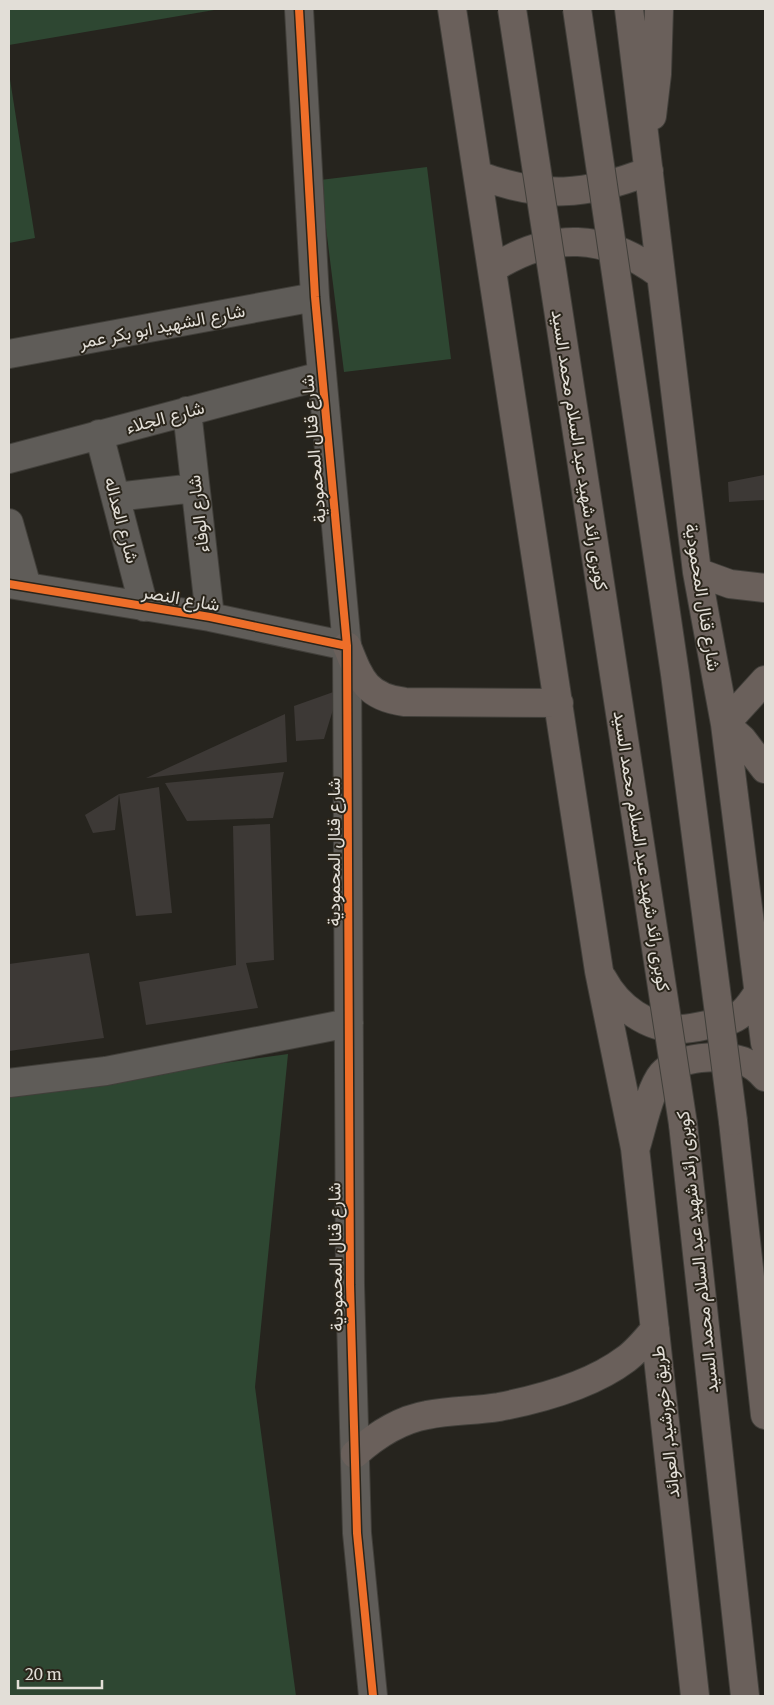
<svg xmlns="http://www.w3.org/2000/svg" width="774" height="1705" font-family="Merriweather,Vazirmatn,serif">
<rect width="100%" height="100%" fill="#26241e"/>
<path fill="#2e4732" d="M9,9H220L9,45Z
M9,73L35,238L9,243Z
M427,167L451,359L344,372L320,180Z
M288,1054L255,1387L296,1696H9V1093Z"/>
<path fill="#3d3936" d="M764,475L765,500L729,502L728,482Z
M339,690L324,739L296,741L294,706Z
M285,714L287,762L146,778Z
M284,772L273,818L187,821L165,783Z
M159,787L172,913L136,916L119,794Z
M119,794L115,830L93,833L85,815Z
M270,824L274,960L246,963L258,1008L146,1025L139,982L236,965L233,826Z
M89,953L104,1038L9,1051V964Z"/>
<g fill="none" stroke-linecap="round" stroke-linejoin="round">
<g stroke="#413f3a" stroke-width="30">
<path id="minor" d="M299,9L315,297L347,646L350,1285L357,1533L373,1696
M9,354L315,297
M187,411L210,617
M99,434L144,607
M9,459L321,376
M116,497L195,488
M9,523L27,587
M9,584L210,617L347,646
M9,1083L106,1071L349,1023"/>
</g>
<g stroke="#413f3a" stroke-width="30">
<path id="major" d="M452,9L599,971L635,1148L695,1696
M629,9L697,572L725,724L765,1043
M652,116L657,74L659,9
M478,175C542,199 586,196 649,171
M492,269C551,231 605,233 661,275
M697,572L730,584L765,588
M347,646C360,679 366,697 405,702L559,703
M765,680L725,724L742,739L765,769
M603,979C618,1007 647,1028 680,1029C689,1029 698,1027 707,1025C720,1023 732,1022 742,1013C749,1007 754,999 759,991
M733,1121L765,1415
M683,1124L745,1696
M636,1147C642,1128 650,1088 662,1074C678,1056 721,1054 743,1061C751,1064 759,1070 765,1077
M355,1454C376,1435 399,1420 427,1415C451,1410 475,1411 499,1407C540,1399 593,1384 626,1359C637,1351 646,1340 655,1329"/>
</g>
<use href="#minor" stroke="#5f5c58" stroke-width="28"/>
<use href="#major" stroke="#6a605b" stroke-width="28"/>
<g stroke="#413f3a" stroke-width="30" stroke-linecap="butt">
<path id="major-bridge" d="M512,9L683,1124
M577,9L675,674L733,1121"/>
</g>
<use href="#major-bridge" stroke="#6a605b" stroke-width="28"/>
<g stroke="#2a251b" stroke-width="11">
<path id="cycleway" d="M299,9L315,297L347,646L350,1285L357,1533L373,1696
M9,584L210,617L347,646"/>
</g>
<use href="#cycleway" stroke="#ee6e29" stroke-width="8"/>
</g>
<g text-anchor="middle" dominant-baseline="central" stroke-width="4" stroke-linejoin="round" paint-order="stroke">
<g font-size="18" fill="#e2ded7" stroke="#2a251b">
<text transform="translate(162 326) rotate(-11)">شارع الشهيد ابو بكر عمر</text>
<text transform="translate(165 417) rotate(-15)">شارع الجلاء</text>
<text transform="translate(313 449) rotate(-95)">شارع قنال المحمودية</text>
<text transform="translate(580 450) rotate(81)">كوبرى رائد شهيد عبد السلام محمد السيد</text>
<text transform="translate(198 514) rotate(-97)">شارع الوفاء</text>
<text transform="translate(122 520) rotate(75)">شارع العداله</text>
<text transform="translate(703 597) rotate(81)">شارع قنال المحمودية</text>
<text transform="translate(181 598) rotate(10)">شارع النصر</text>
<text transform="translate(642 851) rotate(81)">كوبرى رائد شهيد عبد السلام محمد السيد</text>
<text transform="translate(333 852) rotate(-90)">شارع قنال المحمودية</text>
<text transform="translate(697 1252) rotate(-96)">كوبرى رائد شهيد عبد السلام محمد السيد</text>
<text transform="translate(335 1257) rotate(-91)">شارع قنال المحمودية</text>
<text transform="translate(665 1422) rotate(-96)">طريق خورشيد, العوائد</text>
</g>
</g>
<rect width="774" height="1705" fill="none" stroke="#e2ded7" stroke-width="20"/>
<path d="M18 1680v8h84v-8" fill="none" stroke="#e2ded7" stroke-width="2.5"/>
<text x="25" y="1680" font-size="15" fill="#e2ded7" stroke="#2a251b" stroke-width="4" paint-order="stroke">20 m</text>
</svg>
